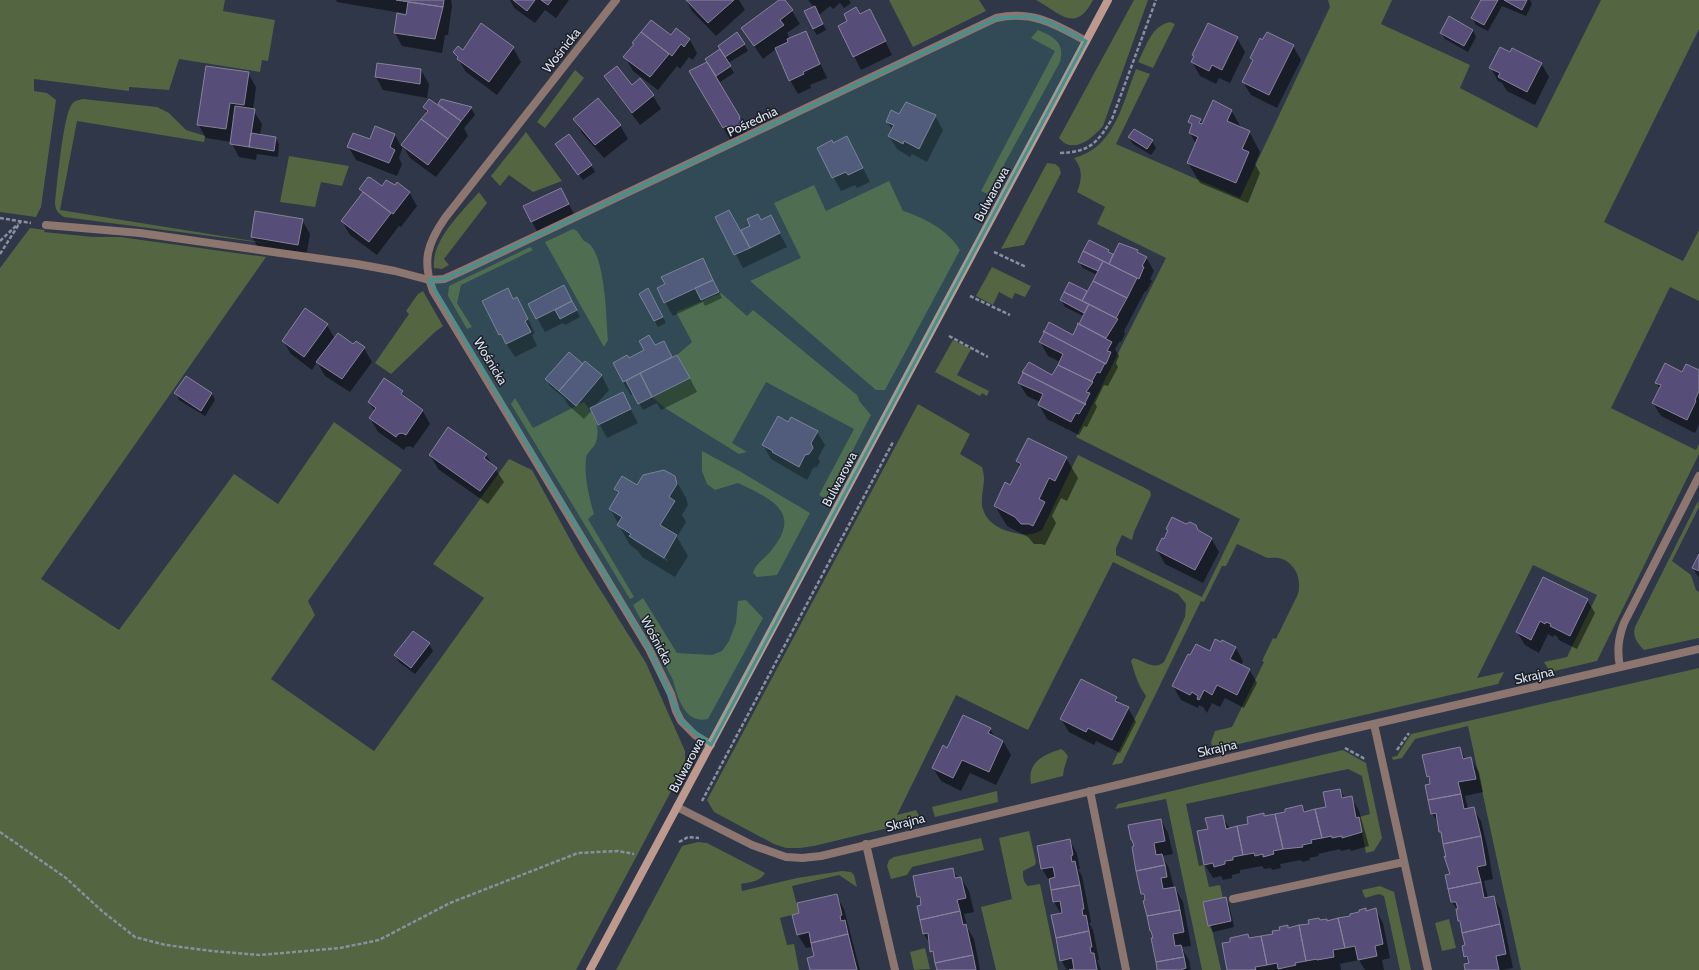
<svg xmlns="http://www.w3.org/2000/svg" width="1699" height="970" font-family="Cabin,sans-serif">
<rect width="100%" height="100%" fill="#2f3749"/>
<path fill="#536541" d="M0,0H225L223,11L275,20L268,61L262,60L260,72L179,59L169,90L129,87V91L34,79V91L47,93L56,100L41,207L36,217L0,212Z
M889,0H979L986,11L913,47Z
M1036,0H1093C1075,35 1059,12 1036,0Z
M1134,0H1148L1103,126C1092,139 1073,155 1059,138Z
M1328,0H1392L1381,24L1470,65L1460,88L1537,128L1601,0H1699V29L1604,222L1683,261L1699,230V301L1670,287L1611,408L1696,450L1699,444V454L1597,661L1550,672L1544,662L1567,657L1597,595L1533,565L1477,678L1504,672L1498,684L1213,750L1211,742L1215,731L1232,727L1264,662L1262,661L1273,638L1276,639L1298,594C1302,579 1295,561 1278,558C1273,557 1270,559 1265,557C1256,553 1247,548 1237,544L1226,566H1222L1204,602L1201,601L1122,763L1112,765L1146,696C1138,685 1135,674 1131,661L1133,658C1143,660 1154,671 1164,662L1185,617L1186,604L1178,594L1113,562L1028,730L956,695L897,815L916,810L921,820L814,846L800,848H786L774,844L714,812L707,800L918,404L970,434L960,454L982,467C986,481 983,484 982,498C980,516 994,528 1011,532C1023,535 1031,536 1042,530L1078,455L1145,488L1150,491L1151,495L1134,532L1132,540L1122,535L1116,548V555L1202,597L1240,519L1076,437L1166,258L1097,224L1105,207L1077,192C1082,179 1083,169 1074,158C1115,147 1122,104 1136,69L1150,74L1116,144L1240,198L1330,7Z
M1170,22L1175,24L1153,68L1138,62C1146,47 1151,26 1170,22Z
M1038,30C1054,37 1065,42 1060,62L988,194L981,191L1055,51L1031,38Z
M575,70L584,78L545,128L537,122Z
M83,99L157,107L169,113L186,130L205,136L204,142L77,121L60,210L272,244L64,217C58,213 56,211 55,204C57,186 63,115 72,104C75,100 79,100 83,99Z
M526,132L562,181L533,192L509,175L500,186L491,176Z
M289,156L349,166L342,186L321,182L315,207L280,202Z
M1047,163L1055,164L1059,167L1061,173L1024,245L1001,249Z
M889,181L903,211C925,218 948,230 960,250L885,390H876L750,281L801,258L774,203L814,185L826,211Z
M479,192L487,203L444,259L449,265L442,269L434,268C431,240 462,212 479,192Z
M30,228L45,230L44,232L93,237H120L266,257L41,579L119,630L234,474L278,504L334,422L402,470L308,601L315,615L271,679L374,751L484,598L433,564L509,459L532,470L578,554L646,663L685,751V765L576,970H0V268Z
M573,229L577,231L584,241C606,247 606,320 608,340L604,347L545,242Z
M530,247L533,250L461,285L457,303L472,327L467,329L448,296L449,286Z
M992,267L1031,286L1025,297L1015,293L1012,299L999,292L993,305L976,296Z
M423,291L443,326L435,332L391,374L375,363L409,314L406,311L418,294Z
M721,293L747,316L753,310L857,395L860,402L871,415L827,500L819,495L854,429L766,382L732,443L747,452L739,454L665,408L652,397L690,378L677,355L692,342L676,312Z
M953,340L971,349L957,375L989,391L987,396L982,393L980,396L935,372Z
M487,353L505,382L499,383L483,356Z
M515,398L533,428L584,402C594,414 601,427 596,442C594,448 587,452 586,458C584,476 589,497 594,514L588,519L634,597L630,599L511,404Z
M702,451L741,472L810,513L777,575L757,577L753,573C756,563 764,559 770,552C804,512 771,499 738,483L715,490L707,484L702,471Z
M1698,501L1699,507L1672,561L1691,575L1696,590L1699,592V638L1644,650C1638,643 1632,638 1635,627Z
M643,598L677,653L712,655L722,651L729,641L736,623L738,601L746,600L763,618L708,719C685,724 678,699 673,680L633,605Z
M1699,668V970H1521L1468,726L1415,739L1402,758L1393,760L1392,757L1397,756L1411,734Z
M1061,749L1064,751L1068,756L1064,769L1063,776L1031,784C1027,762 1043,755 1061,749Z
M1343,750L1366,763L1382,838L1374,851L1366,853L1359,817L1370,814L1362,776L1348,769L1186,804L1199,866L1204,865L1209,887L1220,885L1223,898L1211,925L1221,970H1202L1166,799L1115,809L1118,804Z
M997,791L998,802L935,817L932,807Z
M1029,831L1036,862L1035,865L1023,871C1023,876 1023,882 1028,886L1040,884L1058,970H996L981,907L1012,899L999,838Z
M981,838L984,850L912,867L907,875L891,879L887,866L889,860L894,857Z
M698,842L707,843L765,873C760,882 751,882 741,884L742,891L797,878L842,871L851,872L854,875L857,887L839,875L792,886L799,913L780,918L787,945L794,944L799,970H616L682,846Z
M1380,886L1394,892L1411,970H1400L1384,896L1379,894L1365,898L1362,890Z
M1449,919L1456,948L1442,951L1435,923Z
M925,948L930,969L914,970L910,952Z"/>
<path fill="#0007" fill-rule="evenodd" d="M336,0H451L452,6L448,35H445L442,53L402,46L395,33L407,14L337,2Z
M510,0H569L556,18L545,10L535,23L514,8Z
M686,0H739L745,10L716,36L692,11Z
M781,0H784L792,11L800,24L787,33L790,39L805,32L827,78L810,85L811,88L798,94L790,80L776,49L763,59L742,28ZM788,41L789,43L783,45Z
M808,0H849L851,3L844,8L840,3L833,9L830,6L819,15L826,30L817,35L813,29L814,7Z
M1482,0H1530L1532,4L1526,16L1502,6L1488,31L1476,25L1472,18Z
M860,15L877,24L892,55L861,70L839,26Z
M651,21L671,37L676,30L690,40L697,53L693,60L689,57L680,69L677,66L658,90L633,71L625,57Z
M1473,30L1476,37L1468,52L1445,39L1441,33Z
M1237,38L1245,52L1230,83L1219,78L1216,84L1200,76L1192,62L1195,57L1194,55Z
M744,44L748,51L728,63L734,73L720,82L712,69L710,70L747,131L746,132L749,137L731,141L691,72Z
M1293,46L1301,60L1277,108L1251,95L1243,82L1253,62L1251,58Z
M513,48L521,62L497,95L466,72L454,52Z
M1511,53L1541,63L1549,77L1535,105L1507,91L1502,83L1498,81L1491,68Z
M421,70L429,84L427,98L383,90L376,77Z
M248,73L256,87L253,110L262,124L260,135L276,138L279,144L278,157L257,154L256,160L239,157L231,142L206,138L198,124Z
M606,76L653,96L661,109L640,125L614,90Z
M906,103L935,116L943,130L927,162L912,154L910,157L897,149L889,136L892,130L887,122L900,115Z
M439,104L471,108L475,115L464,128L468,136L436,177L410,158L403,146L399,158L402,164L397,176L356,160L348,146L395,135L401,146L427,113L424,107L442,110Z
M1231,110L1242,129L1249,131L1260,152L1255,164L1260,173L1248,203L1200,183L1188,163L1196,144L1190,133L1192,127L1189,122L1200,120L1203,125Z
M575,119L620,125L628,139L604,158L582,133Z
M847,137L870,182L857,188L855,185L841,191L818,148L833,144Z
M1129,138L1152,141L1156,148L1151,155L1133,144Z
M560,151L591,165L595,172L583,180Z
M360,189L409,192L417,206L401,227L399,226L377,255L350,235L342,221L363,194Z
M561,189L576,218L539,235L524,207Z
M716,217L740,231L771,217L787,247L743,268Z
M302,220L310,234L306,258L260,251L252,237Z
M1108,251L1113,256L1137,251L1139,253L1146,257L1154,271L1150,279L1152,281L1146,292L1145,291L1124,331L1125,334L1121,342L1120,341L1115,349L1119,356L1116,363L1118,367L1108,386L1104,385L1095,403L1097,407L1087,427L1084,426L1079,435L1047,419L1039,405L1040,402L1027,396L1019,383L1029,364L1053,377L1060,362L1048,356L1040,342L1050,324L1073,337L1083,316L1065,307L1061,300L1069,283L1088,293L1097,275L1083,268L1079,262Z
M703,259L722,298L705,306L703,302L673,316L665,302Z
M564,286L580,317L565,325L563,323L545,332L529,304Z
M640,294L652,296L666,323L658,327Z
M517,298L535,333L532,335L537,346L515,357L500,334L513,300Z
M327,325L335,339L364,348L372,362L350,392L325,376L317,362L312,370L291,354L283,341Z
M663,342L672,358L685,369L697,392L661,410L657,403L643,410L634,394L631,395L623,382L629,359Z
M586,362L602,376L609,390L594,407L622,393L638,423L607,438L592,410L584,419L568,405L564,398L550,386L547,379L582,366Z
M1699,371V425L1695,433L1661,416L1653,403L1660,389L1656,382L1683,373Z
M186,377L212,394L215,400L205,416L179,400L176,393Z
M402,392L406,399L422,410L430,424L413,448L410,446L406,447L404,450L378,432L370,418L375,412L369,402Z
M789,423L817,432L825,445L818,458L820,462L817,467L813,468L807,480L771,459L763,445Z
M430,455H486L504,482L488,504L438,469Z
M1066,458L1078,478L1067,501L1061,498L1052,516L1056,523L1045,545L1041,544H1034L1028,537L1007,526L995,506L1011,486L1020,467L1017,461Z
M674,477L686,498L688,505L682,515L686,522L677,537L688,556L675,577L642,557L638,551L630,545L610,509L619,495L615,489L637,487ZM633,538L668,560L667,561L633,540Z
M1167,529L1199,532L1211,538L1219,552L1203,583L1165,564L1157,550L1168,532Z
M1699,556V578L1693,568Z
M1544,578L1587,600L1595,613L1577,649L1559,640L1557,636L1554,635L1553,637L1548,634L1539,653L1525,645L1517,632Z
M414,632L429,644L433,651L415,674L399,662L395,655Z
M1222,641L1236,648L1243,661L1241,666L1249,669L1257,683L1244,708L1225,698L1220,707L1212,703L1207,713L1203,707L1199,705L1198,708L1181,700L1173,686ZM1205,685L1207,686L1200,700L1199,698Z
M1116,698L1119,704L1128,708L1136,722L1120,753L1096,741L1094,745L1069,732L1061,719Z
M990,729L995,738L1003,741L1011,755L996,785L970,773L961,791L941,781L933,768L948,749Z
M1460,749L1466,760L1471,759L1479,772L1483,792L1465,796L1468,809L1473,808L1481,821L1488,850L1493,879L1484,881L1488,898L1493,897L1501,910L1513,968L1503,970H1466L1470,964L1465,956L1466,946L1462,927L1459,921L1457,909L1452,902V875L1443,838L1440,832L1439,824L1432,813L1431,785L1428,777Z
M1340,790L1345,799L1351,797L1359,811L1369,846L1351,851L1350,849L1341,851L1340,849L1318,854L1319,856L1309,858L1310,860L1302,862L1301,860L1280,864L1281,868L1272,870L1271,868L1264,869L1262,866L1240,870V873L1232,875V878L1223,880L1221,876L1213,878L1205,865L1209,829L1222,816L1230,829L1249,825L1263,814L1264,817L1286,812L1302,806L1306,812L1327,808Z
M1161,820L1168,833L1173,854L1162,856L1169,868L1174,888H1175L1183,902L1191,946L1181,947L1189,960L1191,970H1158L1154,939L1150,931L1146,901L1142,894L1133,848L1135,847L1132,840Z
M1070,840L1077,854L1080,869H1078L1082,876L1091,922L1089,923L1093,930L1099,960H1097L1101,970H1067L1061,960V914L1054,902L1050,882L1042,869Z
M952,869L958,878H961L969,891L974,912L964,914L968,929L974,939L980,970H938L931,946L924,934L918,907L923,906L918,897Z
M836,895L844,909L860,970H811L816,957L813,947L806,948L798,935Z
M1225,898L1229,904L1234,927L1213,932L1209,925Z
M1376,910L1383,923L1390,958L1382,960L1384,970H1365L1359,960L1340,964L1341,970H1228L1250,939L1274,934L1287,927L1289,929L1320,921L1327,922Z"/>
<path fill="#564e78" stroke="#868299" d="M396,0H444L443,7Z
M513,0H535L527,11Z
M541,0H552L548,5Z
M686,0H734L708,23Z
M779,0H785L793,10L780,20L784,25L754,46L741,28Z
M1481,0H1498L1484,25L1471,18Z
M1504,0H1527L1522,10Z
M408,2L443,7L435,39L394,33L397,13L406,15Z
M815,6L823,24L813,29L804,11Z
M856,7L860,14L870,9L886,41L853,57L838,26L847,21L844,14Z
M1449,16L1473,30L1464,46L1440,33Z
M651,20L671,35L676,28L690,39L684,47L681,44L672,56L641,32Z
M481,23L514,47L489,82L457,59L458,57L453,52L458,46L463,50Z
M1208,23L1238,37L1222,70L1212,65L1209,71L1191,62L1194,56L1192,55Z
M806,31L820,64L803,72L804,74L789,81L775,48L788,42L787,39Z
M641,32L669,54L650,77L623,57L634,44L632,43Z
M737,32L745,44L725,57L718,46Z
M1267,32L1294,45L1269,95L1242,82L1253,60L1250,58L1260,38L1262,40Z
M1500,47L1510,52L1512,48L1542,63L1527,92L1498,77L1500,73L1489,68Z
M720,49L731,66L716,76L705,59Z
M707,62L740,117L739,118L742,123L729,130L726,126L723,128L689,71Z
M377,63L421,69L420,84L375,77Z
M206,66L249,72L244,105L230,103L226,129L197,125Z
M617,66L632,85L640,78L654,95L632,113L604,76Z
M598,98L621,125L595,145L573,119Z
M429,99L461,121L448,139L421,119L428,111L423,107Z
M441,99L472,107L461,121L438,104Z
M1213,100L1232,110L1227,121L1250,131L1242,149L1249,152L1236,183L1187,163L1198,137L1189,133L1192,124L1188,122L1191,115L1201,119L1199,123L1202,124Z
M906,102L936,115L919,149L904,141L903,144L888,136L894,125L886,122L891,110L899,114Z
M235,106L255,109L249,147L230,144Z
M421,119L448,139L428,165L401,145Z
M375,126L395,134L390,147L395,150L389,163L347,147L353,133L370,139Z
M1134,129L1153,140L1147,149L1128,137Z
M251,133L276,137L274,151L249,147Z
M569,134L592,165L578,175L555,144Z
M847,136L863,168L848,175L846,172L832,178L817,148L832,140L833,143Z
M368,177L371,178L382,186L386,180L395,185L397,182L410,192L393,214L359,189Z
M561,188L569,204L531,222L523,206Z
M363,192L391,213L369,242L341,221Z
M729,210L750,248L734,255L715,217Z
M255,211L303,219L298,245L251,237Z
M758,214L761,220L771,215L780,233L750,248L741,230L750,226L747,219Z
M1089,240L1109,250L1108,252L1113,254L1109,264L1083,251Z
M1119,243L1138,250L1137,252L1147,257L1142,266L1144,267L1139,279L1109,264Z
M1083,251L1103,261L1098,271L1078,262Z
M703,258L713,280L664,303L657,288L665,284L661,277Z
M1103,261L1137,278L1127,298L1093,281Z
M713,280L719,292L701,300L695,288Z
M1093,281L1127,298L1116,318L1082,301Z
M1069,282L1087,291L1082,301L1064,292Z
M564,285L572,301L536,319L528,304Z
M508,288L513,299L517,297L528,319L525,321L531,332L506,344L501,334L499,335L482,301Z
M648,288L663,317L654,321L639,294Z
M1064,292L1089,304L1084,313L1060,300Z
M572,301L577,310L560,319L555,310Z
M1089,304L1118,319L1106,338L1079,324Z
M305,308L328,324L304,357L282,341Z
M1049,322L1073,335L1078,324L1077,323L1112,342L1107,351L1111,352L1106,364L1043,331L1044,332Z
M1043,331L1106,364L1105,363L1100,373L1097,372L1092,381L1093,382L1058,365L1063,354L1039,342L1044,333Z
M338,333L353,344L356,341L365,347L342,379L316,362Z
M649,335L655,345L664,341L672,357L623,382L613,363L627,355L629,358L644,350L639,341Z
M569,352L583,364L559,391L545,379Z
M677,355L690,378L652,397L640,373Z
M585,361L602,375L576,406L559,391Z
M1029,362L1052,375L1058,365L1093,382L1086,392L1090,393L1085,403L1086,404L1022,372Z
M1665,363L1682,372L1686,364L1699,370V391L1695,400L1696,401L1687,420L1652,403L1661,385L1655,383Z
M1022,372L1086,405L1085,404L1079,414L1076,413L1071,422L1038,405L1043,394L1018,383L1023,373Z
M640,373L652,397L638,404L626,381Z
M186,376L212,393L201,411L174,393Z
M384,378L403,391L401,394L423,410L406,435L402,433L398,434L396,437L369,418L376,408L368,402Z
M623,392L631,409L598,425L590,408Z
M778,416L788,422L791,417L818,431L811,443L813,448L809,454L805,455L799,467L772,452L773,451L762,445Z
M448,427L487,454L484,458L497,468L480,491L429,455Z
M1028,438L1067,457L1055,481L1049,478L1039,499L1045,502L1033,526L1029,524H1021L1015,517L994,506L1005,482L1010,485L1021,464L1016,461Z
M664,470L675,476L677,484L669,497L675,501L660,525L677,535L664,558L629,536L631,534L617,525L622,517L609,509L619,492L614,489L622,476L637,485L643,475Z
M1172,517L1186,524L1190,522L1196,525L1198,530L1212,538L1195,570L1156,550L1162,538L1164,539L1168,530L1166,529Z
M1699,554V571L1692,568Z
M1543,577L1588,599L1570,636L1550,626L1551,624L1546,622L1545,624L1540,621L1531,640L1516,632Z
M413,631L430,643L411,668L394,655Z
M1215,639L1221,642L1222,640L1236,647L1230,659L1250,669L1237,695L1217,685L1212,695L1204,690L1199,700L1197,699L1198,696L1192,692L1190,695L1172,686L1188,654L1190,655L1196,644L1210,651Z
M1081,679L1117,697L1115,701L1129,707L1112,740L1088,728L1086,732L1060,719Z
M963,715L991,728L988,733L1003,741L989,772L962,760L953,778L932,768L943,745L947,748Z
M1460,747L1463,759L1471,757L1476,779L1458,782L1461,794L1428,800L1425,785L1430,784L1429,776L1427,777L1422,755Z
M1340,789L1342,798L1352,796L1356,818L1359,817L1362,832L1342,838V836L1332,838V836L1322,838L1315,809L1326,807L1323,792Z
M1461,794L1464,809L1474,807L1481,836L1443,844L1441,832H1439L1436,813L1431,814L1428,800Z
M1302,805L1304,812L1315,809L1322,838L1311,840L1312,843L1302,845L1303,847L1283,849L1275,814L1285,812V809Z
M1264,813V816L1275,814L1283,849L1273,851L1274,854L1263,857V854L1255,856L1254,853L1243,855L1237,826L1248,824L1247,817Z
M1223,815L1226,829L1237,826L1243,855L1233,857V860L1225,861V864L1214,867L1213,863L1204,865L1197,831L1208,829L1205,818Z
M1161,819L1165,841L1154,843L1156,855L1162,854L1165,865L1136,871L1132,847L1134,846L1132,840H1131L1128,825Z
M1481,836L1486,865L1477,867L1481,882L1448,889L1445,875L1450,874L1444,856L1446,857L1443,844Z
M1070,839L1073,855L1071,856L1072,862L1075,861L1080,885L1051,890L1049,879L1055,877L1053,867L1041,869L1037,846Z
M1165,865L1167,877L1161,878L1163,889L1175,887L1180,910L1147,916L1143,901L1145,900L1144,894H1141L1136,871Z
M953,868L955,878L961,877L966,898L957,900L960,911L920,920L917,906L921,905L920,897H917L913,876Z
M1481,882L1484,898L1494,896L1500,924L1462,933L1460,921H1458L1456,909H1458L1456,902H1451L1448,889Z
M1080,885L1084,909H1082L1083,916L1086,915L1089,931L1056,938L1051,915L1062,913L1060,901L1053,902L1051,890Z
M837,894L842,915L840,916L841,921L845,920L848,934L811,943L809,932L797,935L792,915L799,913L797,903Z
M1226,897L1231,921L1208,926L1203,902Z
M1366,908V911L1376,908L1383,944L1375,946L1377,956L1358,960L1355,946L1345,948L1338,918L1350,916V914L1359,912V910Z
M1180,910L1184,932L1173,934L1175,946L1181,945L1184,957L1156,962L1151,938H1153L1151,931H1150L1147,916Z
M960,911L963,925L966,924L973,955L935,963L933,951L930,952L928,933L923,934L920,920Z
M1319,918L1320,920L1327,919V921L1338,918L1345,948L1333,950L1334,957L1317,960V959L1306,961L1299,925L1309,924L1308,920Z
M1500,924L1506,954L1496,956L1499,970H1465L1464,964L1469,963L1467,956L1464,957L1462,946L1465,945L1462,933Z
M1288,925V928L1299,925L1306,961L1295,963L1296,965L1278,969L1277,963L1267,965L1261,936L1273,934L1272,931L1280,930L1279,927Z
M1089,931L1092,947H1090L1091,953H1094L1097,970H1069L1074,969L1072,958L1060,961L1056,938Z
M848,934L857,970H810L807,958L814,956L811,943Z
M1248,934L1249,938L1261,936L1267,965L1255,967L1256,970H1227L1222,943L1230,942V938Z
M973,955L976,970H937L935,963Z
M1184,957L1186,968L1180,970H1157L1156,962Z"/>
<g fill="none" stroke-linecap="round" stroke-linejoin="round">
<path stroke="#898f9e" stroke-width="2.5" stroke-dasharray="4 2" stroke-linecap="butt" d="M1060,153C1090,152 1097,143 1112,119L1156,0
M0,218L31,223
M0,241L18,224
M994,252L1026,267
M0,254L21,221
M970,296L1010,315
M949,336L988,357
M1345,748L1365,759
M1397,750L1409,733
M702,801L893,442
M0,832L66,878L102,911L135,937L166,945L212,951L260,955L340,948L379,940L450,903L578,853L618,851L634,854
M679,842L688,837L699,838"/>
<path stroke="#8d766f" stroke-width="8" d="M46,225L140,233L357,264L395,271L429,280
M1620,667C1617,651 1618,639 1624,623L1699,476
M1374,724L1428,970
M1090,791L1126,970
M866,844L895,970
M1233,899L1404,862"/>
<path stroke="#8d766f" stroke-width="8" d="M616,0L445,218C427,244 422,261 433,291L649,649L671,694L676,711L681,721L695,735L711,745
M429,280L444,279L464,270L996,18C1033,10 1055,24 1086,41
M677,807L752,845L786,857L802,858L821,856L1317,737L1699,649"/>
<path stroke="#be9a8e" stroke-width="8" d="M590,970L1108,0"/>
</g>
<path fill="#43928e" fill-opacity="0.2" stroke="#43928e" stroke-width="3" stroke-linejoin="round" d="M1031,16L1054,24L1086,41L711,745L681,721L649,649L429,280L444,279L464,270L996,18Z"/>
<g text-anchor="middle" dominant-baseline="central" stroke-width="3" stroke-linejoin="round" paint-order="stroke">
<g font-size="13" fill="#dfe4f0" stroke="#1a1e27">
<text transform="translate(561 50) rotate(-52)">Wośnicka</text>
<text transform="translate(752 121) rotate(-25)">Pośrednia</text>
<text transform="translate(991 194) rotate(-62)">Bulwarowa</text>
<text transform="translate(491 361) rotate(59)">Wośnicka</text>
<text transform="translate(839 479) rotate(-62)">Bulwarowa</text>
<text transform="translate(657 640) rotate(62)">Wośnicka</text>
<text transform="translate(1534 675) rotate(-13)">Skrajna</text>
<text transform="translate(1217 748) rotate(-13)">Skrajna</text>
<text transform="translate(686 765) rotate(-62)">Bulwarowa</text>
<text transform="translate(905 822) rotate(-14)">Skrajna</text>
</g>
</g>
</svg>
